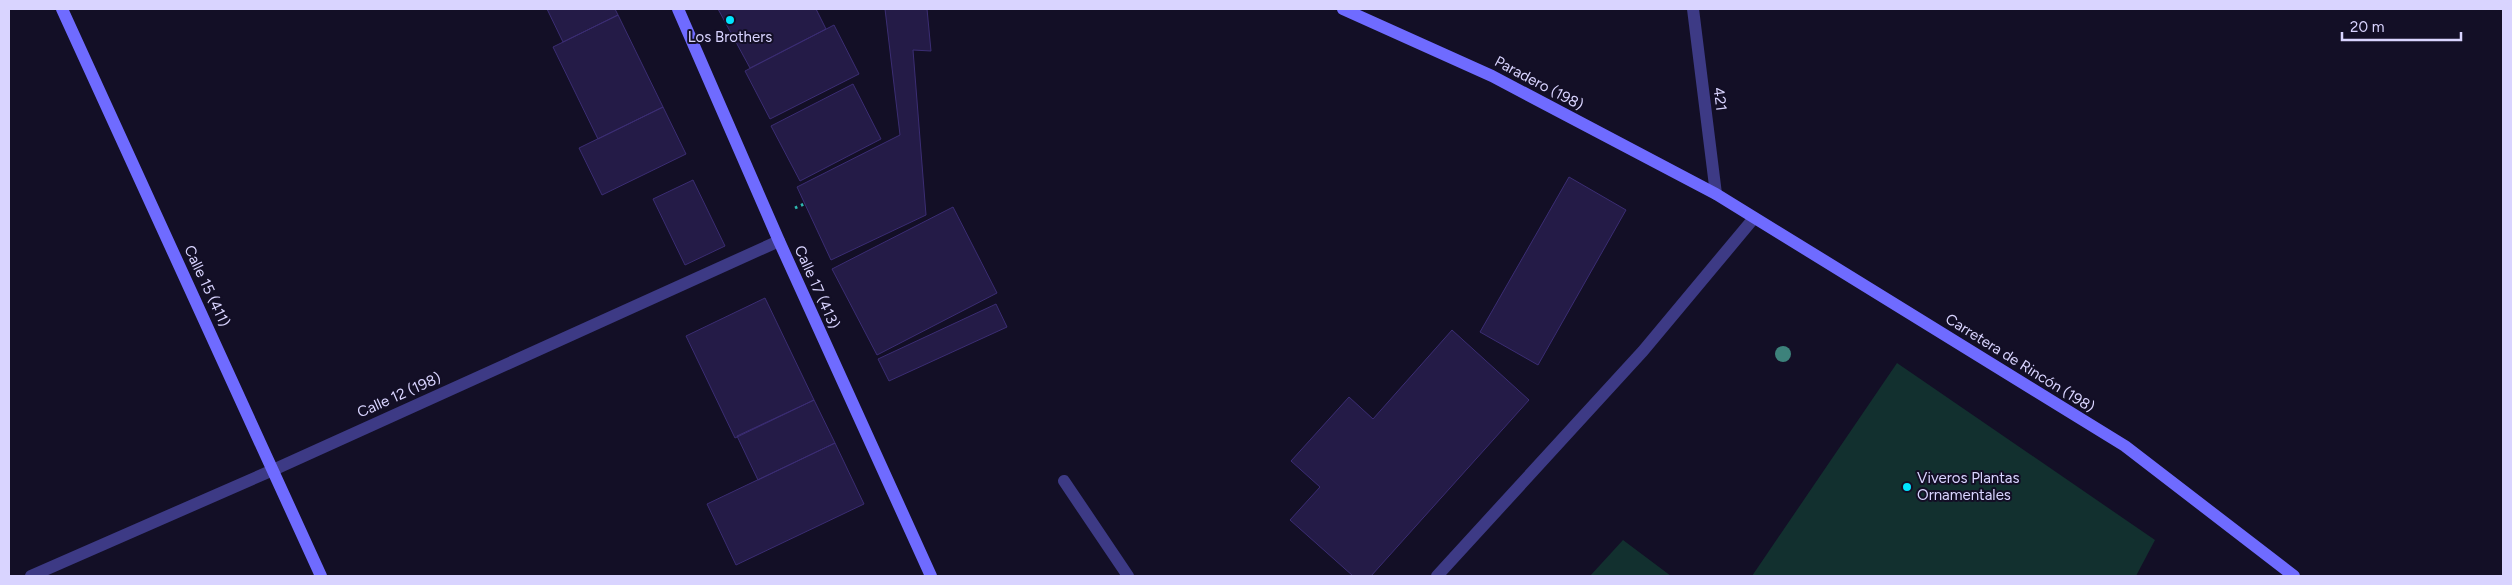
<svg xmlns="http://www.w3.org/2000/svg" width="2512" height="585" font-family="Figtree,sans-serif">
<rect width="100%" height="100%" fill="#130f26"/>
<path fill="#12302f" d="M1897,363L2155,540L2136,576H1752Z
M1623,540L1671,576H1590Z"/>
<path fill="#241b47" stroke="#3b2d73" d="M547,9H615L618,15L563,42Z
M718,9H816L826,29L750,68Z
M885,9H927L931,51L913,50L926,215L831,260L797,187L900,135Z
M618,15L663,107L598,139L553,47Z
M834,25L859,74L770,119L745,71Z
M853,84L881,139L800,181L771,126Z
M663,107L686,154L602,195L579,148Z
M1569,177L1626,210L1538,365L1480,332Z
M693,180L725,246L685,265L653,199Z
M953,207L997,293L877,355L832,269Z
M765,298L814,400L735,438L686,336Z
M996,304L1007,327L889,381L878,359Z
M1452,330L1529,400L1371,576H1353L1290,520L1320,487L1291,461L1349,397L1373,419Z
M814,400L835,443L758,480L737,436Z
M835,443L864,504L736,565L707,504Z"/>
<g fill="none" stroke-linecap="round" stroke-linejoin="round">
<path stroke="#2fb8b0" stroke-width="3" stroke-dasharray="2.5 4" stroke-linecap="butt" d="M795,208L804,204"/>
<path stroke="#3d3a85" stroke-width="12" d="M1064,481L1128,576
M1437,576L1643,351L1754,218"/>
<path stroke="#3d3a85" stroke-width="12" d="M1693,9L1716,194
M31,576L273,470L779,241"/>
<path stroke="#6f6bff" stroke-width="12" d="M62,9L321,576
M678,9L779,241L931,576
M1343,9L1492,76L1716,194L2125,446L2294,576"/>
</g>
<circle fill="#3d827b" cx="1783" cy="354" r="8"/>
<g fill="#00e5ff" stroke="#130f26" stroke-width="2">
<circle cx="730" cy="20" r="5"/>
<circle cx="1907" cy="487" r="5"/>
</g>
<g text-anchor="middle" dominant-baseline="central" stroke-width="4" stroke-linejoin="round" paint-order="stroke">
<g font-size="15" fill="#d9d4ff" stroke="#130f26">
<text x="730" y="37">Los Brothers</text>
<text x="1917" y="478" text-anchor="start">Viveros Plantas<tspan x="1917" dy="17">Ornamentales</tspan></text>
</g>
<g font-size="15" fill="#d9d4ff" stroke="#130f26">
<text transform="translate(1539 83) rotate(28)">Paradero (198)</text>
<text transform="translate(1720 99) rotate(83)">421</text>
<text transform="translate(207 286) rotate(65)">Calle 15 (411)</text>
<text transform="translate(817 287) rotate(66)">Calle 17 (413)</text>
<text transform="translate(2020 363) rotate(32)">Carretera de Rincón (198)</text>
<text transform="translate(399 395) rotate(-24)">Calle 12 (198)</text>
</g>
</g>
<rect width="2512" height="585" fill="none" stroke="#d9d4ff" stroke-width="20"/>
<path d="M2342 32v8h119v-8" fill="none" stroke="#d9d4ff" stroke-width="2.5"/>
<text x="2350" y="32" font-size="15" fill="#d9d4ff" stroke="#130f26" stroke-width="4" paint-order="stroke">20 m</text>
</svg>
